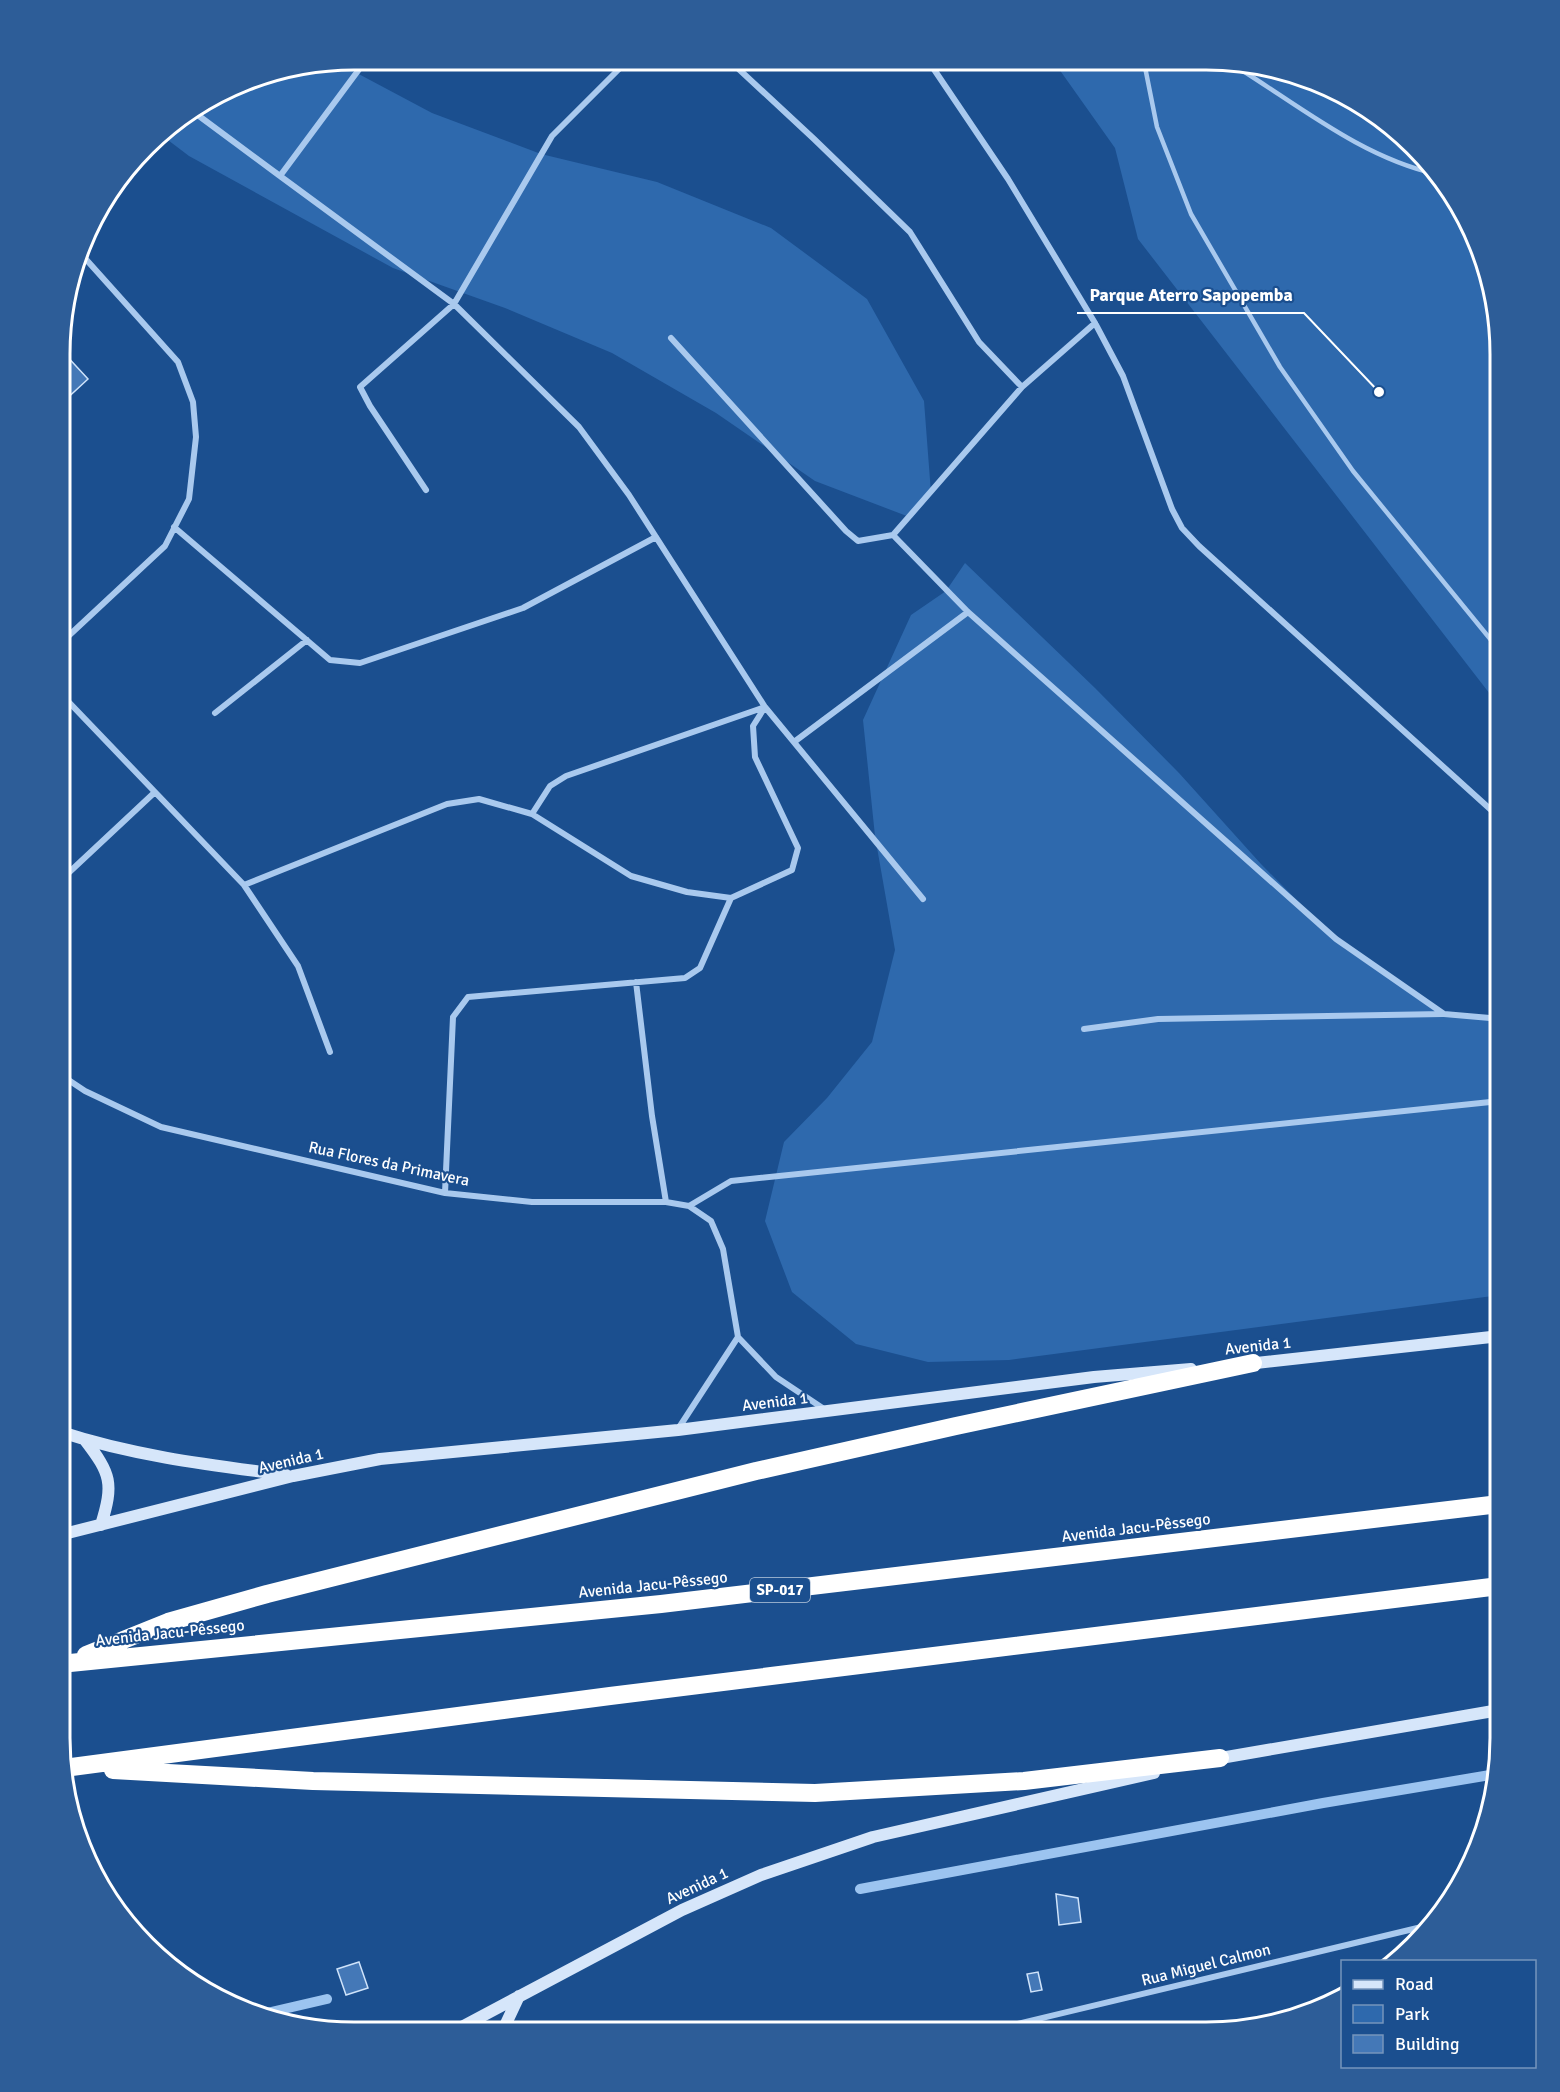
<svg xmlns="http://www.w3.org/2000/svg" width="1560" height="2092" font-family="Signika,sans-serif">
<rect width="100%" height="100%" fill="#1b4f8f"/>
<path fill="#2e69ad" d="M1054,62L1244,63L1318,82L1385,121L1427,161L1469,224L1490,278L1500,354V707L1138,239L1115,148Z
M338,63L432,113L541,154L657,182L771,228L867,299L924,401L931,493L912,518L815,481L716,413L612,353L505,308L393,268L189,156L160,134L259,76Z
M965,563L1095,688L1179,773L1261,864L1345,949L1444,1014L1490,1018L1500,1008V1295L1009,1360L928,1362L856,1344L792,1292L765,1221L784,1142L827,1098L872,1042L895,950L875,836L863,720L911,615L946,591Z"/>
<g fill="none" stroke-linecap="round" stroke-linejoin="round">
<path stroke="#9cc4f0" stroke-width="10" d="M860,1889L1323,1803L1496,1774
M258,2015L327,1999"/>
</g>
<path fill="#4478b7" stroke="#cfe3fa" stroke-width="1.5" d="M63,352L88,379L62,403Z
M1056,1894L1078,1898L1081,1922L1059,1925Z
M359,1962L368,1988L346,1995L337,1969Z
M1038,1972L1042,1990L1031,1992L1027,1974Z"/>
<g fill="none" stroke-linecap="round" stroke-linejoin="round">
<path stroke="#a9c9ee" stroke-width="4.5" d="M1144,62L1157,127L1191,214L1280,367L1353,471L1500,651
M1233,63L1240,69C1302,108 1364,158 1436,174
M1366,110L1379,117"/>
<path stroke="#a9c9ee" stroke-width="6" d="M929,62L1008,179L1095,323L1123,376L1172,509L1182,528L1199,546L1500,818
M195,113L280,176L366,60
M280,176L454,304L552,136L627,61
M671,338L846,531L858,541L893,535L1022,387L979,342L910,232L814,139L730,61
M1022,387L1095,323
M426,490L370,406L360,387L454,304L579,427L629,495L765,707L566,776L550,786L532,814L631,876L687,892L731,898
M174,527L330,660L360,663L523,608L656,537
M893,535L968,612L1336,939L1444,1014L1490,1018L1500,1008
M62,642L165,546L189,499L196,437L193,402L178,362L83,256
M62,695L244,885L298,966L330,1052
M215,713L307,640
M794,742L968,612
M62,879L155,792
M244,885L447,804L479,799L532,814
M636,982L652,1116L666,1202
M1084,1029L1158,1019L1443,1014
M61,1075L85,1091L161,1127L445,1193L532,1202H666L689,1206L711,1221L723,1249L738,1337L776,1377L824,1409
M445,1193L453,1017L468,997L685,978L700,968L731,898L792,870L798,848L755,757L753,726L765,707L923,899
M689,1206L731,1181L1500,1101
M678,1429L738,1337
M988,2031L1430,1925"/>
<path stroke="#d6e6fa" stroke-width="12" d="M1247,1364L1500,1336
M61,1432C134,1456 210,1465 286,1475
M85,1440C111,1474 114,1483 101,1525
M60,1535L293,1476L380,1459L678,1430L1094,1377L1191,1369
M1215,1759L1499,1710
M456,2030L682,1910L761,1875L873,1837L1154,1773
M503,2030L519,1996"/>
<path stroke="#fff" stroke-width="18" d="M86,1655L168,1622L267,1594L509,1533L756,1471L956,1426L1253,1363
M60,1664L661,1604L1499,1504
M64,1768L610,1696L1499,1586
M113,1770L313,1781L815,1793L1024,1781L1220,1758"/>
</g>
<g text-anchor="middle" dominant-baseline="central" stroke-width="4.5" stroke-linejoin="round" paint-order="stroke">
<rect fill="#1b4f8f" stroke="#bbcadd" stroke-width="1.5" x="750" y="1578" width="60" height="24" rx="4.5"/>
<g font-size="15" font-weight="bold" fill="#fff">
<text x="780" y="1590">SP-017</text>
</g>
<g font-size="16" fill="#fff" stroke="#1b4f8f">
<text transform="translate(389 1164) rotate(12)">Rua Flores da Primavera</text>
<text transform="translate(1258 1346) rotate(-6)">Avenida 1</text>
<text transform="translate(775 1402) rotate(-7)">Avenida 1</text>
<text transform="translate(291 1461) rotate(-13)">Avenida 1</text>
<text transform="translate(1136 1528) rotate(-7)">Avenida Jacu-Pêssego</text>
<text transform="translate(653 1585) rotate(-6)">Avenida Jacu-Pêssego</text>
<text transform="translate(170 1633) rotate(-6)">Avenida Jacu-Pêssego</text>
<text transform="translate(697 1886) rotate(-25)">Avenida 1</text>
<text transform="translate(1206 1965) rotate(-14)">Rua Miguel Calmon</text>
</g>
</g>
<path d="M0 0H1560V2092H0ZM354 70H1206A284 284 0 0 1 1490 354V1738A284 284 0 0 1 1206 2022H354A284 284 0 0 1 70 1738V354A284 284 0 0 1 354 70Z" fill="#2d5d98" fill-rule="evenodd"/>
<path fill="none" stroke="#fff" stroke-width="3" d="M354 70H1206A284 284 0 0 1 1490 354V1738A284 284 0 0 1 1206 2022H354A284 284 0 0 1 70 1738V354A284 284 0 0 1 354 70Z"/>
<path fill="none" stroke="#fff" stroke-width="2" d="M1379 392L1304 313H1077"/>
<circle fill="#fff" stroke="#1b4f8f" stroke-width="2" cx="1379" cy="392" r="6"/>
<g font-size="18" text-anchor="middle" font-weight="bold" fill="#fff" stroke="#1b4f8f" stroke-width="4.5" stroke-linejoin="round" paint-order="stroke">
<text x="1191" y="301">Parque Aterro Sapopemba</text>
</g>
<rect x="1341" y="1960" width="195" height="108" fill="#1b4f8f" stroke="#7695bc" stroke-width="1.5"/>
<rect x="1353" y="1980" width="30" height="9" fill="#d6e6fa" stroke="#7695bc" stroke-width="1.5"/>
<text x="1395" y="1990" font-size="18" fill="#ffffff">Road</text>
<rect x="1353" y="2005" width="30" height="18" fill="#2e69ad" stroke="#7695bc" stroke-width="1.5"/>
<text x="1395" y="2020" font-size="18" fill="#ffffff">Park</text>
<rect x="1353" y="2035" width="30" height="18" fill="#4478b7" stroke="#7695bc" stroke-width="1.5"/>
<text x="1395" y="2050" font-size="18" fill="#ffffff">Building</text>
</svg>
